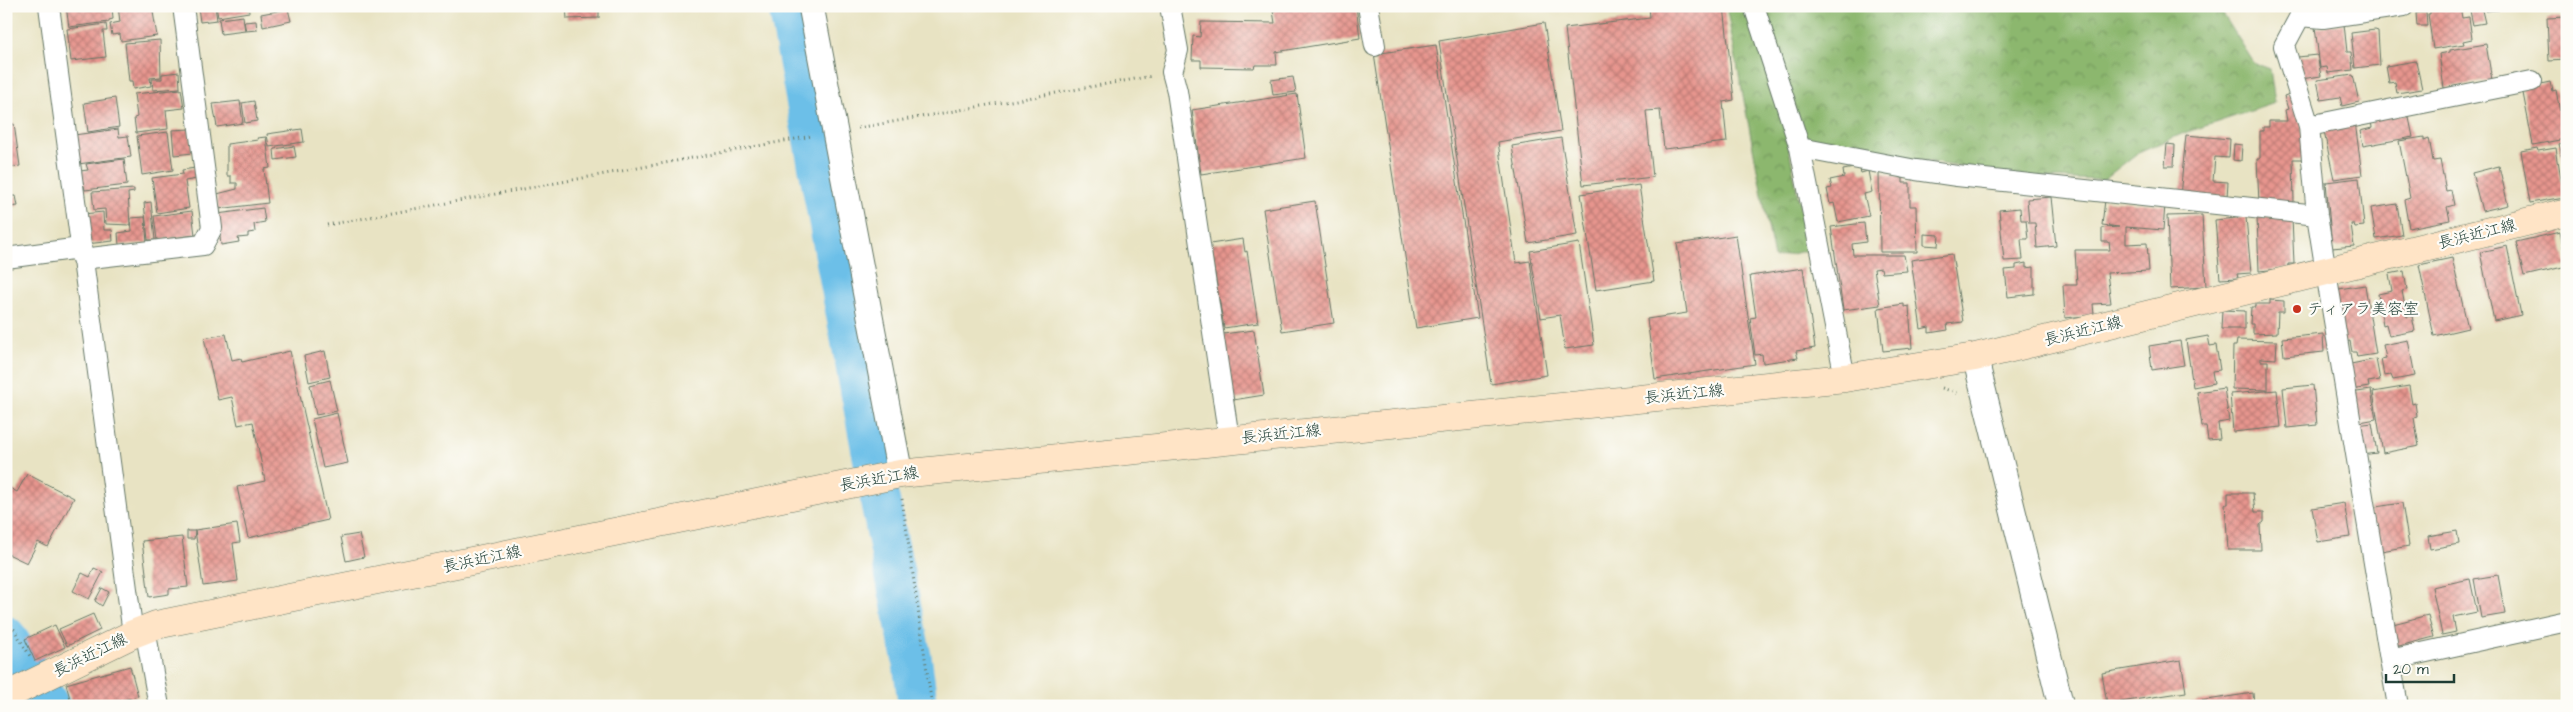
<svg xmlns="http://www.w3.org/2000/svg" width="2573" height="712" font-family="'Architects Daughter','Klee One',sans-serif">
<defs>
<pattern id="forest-crowns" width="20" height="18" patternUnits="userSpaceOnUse" patternTransform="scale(1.25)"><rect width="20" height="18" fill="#8cb76e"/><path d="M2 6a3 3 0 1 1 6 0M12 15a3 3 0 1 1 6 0" fill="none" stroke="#72965b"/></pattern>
<pattern id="building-cross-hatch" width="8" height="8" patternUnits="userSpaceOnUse" patternTransform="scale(1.25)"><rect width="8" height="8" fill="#e7958e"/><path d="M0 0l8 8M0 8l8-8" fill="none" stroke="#bb7b75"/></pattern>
</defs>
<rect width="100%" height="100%" fill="#fdfcf7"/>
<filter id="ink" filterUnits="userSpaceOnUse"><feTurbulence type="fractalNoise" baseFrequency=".02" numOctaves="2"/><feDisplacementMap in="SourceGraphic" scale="10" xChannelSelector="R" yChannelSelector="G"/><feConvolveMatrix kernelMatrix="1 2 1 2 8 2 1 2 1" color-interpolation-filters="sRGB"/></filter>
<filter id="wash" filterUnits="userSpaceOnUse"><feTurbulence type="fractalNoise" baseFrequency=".0096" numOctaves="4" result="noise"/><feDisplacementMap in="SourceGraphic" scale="20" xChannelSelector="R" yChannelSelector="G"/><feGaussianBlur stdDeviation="1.12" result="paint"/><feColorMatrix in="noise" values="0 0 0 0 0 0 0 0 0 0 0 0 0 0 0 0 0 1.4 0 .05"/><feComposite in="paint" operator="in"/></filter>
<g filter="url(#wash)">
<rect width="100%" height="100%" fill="#e8e3c3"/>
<path fill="url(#forest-crowns)" stroke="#567a51" d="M1726,6H2218L2254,63L2270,69L2275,103L2184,133L2136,154L2103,180L2021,177L1787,138L1808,250L1774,258Z"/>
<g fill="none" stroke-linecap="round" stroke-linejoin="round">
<path stroke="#6cbfe8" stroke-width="40" d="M788,6L873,459
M880,501L912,659L918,706
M6,636L50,706"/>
</g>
<g id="blocks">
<path fill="url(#building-cross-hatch)" d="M66,6H112L113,19L109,20V22L69,27Z
M118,6H152L157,36L121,41L120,34L112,35L110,24L120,22Z
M204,6H215L217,20L200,22L198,7Z
M216,6H248L249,12L218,17Z
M566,6H599V18L567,19Z
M1283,6H1356L1360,38L1276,52L1277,65H1255L1254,68L1201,67V60H1192L1193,36L1200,37L1201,22L1275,23L1273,11L1276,10V7Z
M1649,6H1724L1734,100L1723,102L1727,142L1664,149L1660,110L1646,111L1653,177L1583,185L1565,28L1650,18Z
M2460,6L2462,18L2469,17L2472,39L2463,41L2464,44L2433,49L2428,14H2430V11Z
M2469,6H2481L2485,23L2473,25Z
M2484,6H2498L2499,10L2485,11Z
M288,9L291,21L263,27L261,14Z
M2426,12L2427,26H2417L2416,13Z
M243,16L245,31L221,34L219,19Z
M2567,17V60L2549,61L2547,18Z
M256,21L257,30L246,31L244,22Z
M1544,23L1561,131L1498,142L1516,263L1530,261L1547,375L1491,384L1439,41Z
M106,24L107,31H103L106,57L71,61L67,29Z
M2344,24L2347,52H2351L2353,70L2328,73L2327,67L2320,68L2315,27Z
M2375,30L2378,31L2380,65L2355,68L2351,33Z
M160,40L161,77L150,78L151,86L133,89L132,81H129L125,43Z
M2486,44L2492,80L2444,88L2439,54L2450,52V50Z
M1436,45L1478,318L1416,328L1374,54Z
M2317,55L2321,76L2301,79L2298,57Z
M2416,61L2422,89L2397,93L2395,82L2389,83L2386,66Z
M179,72L180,88L153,90L152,79H162V74Z
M2353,75L2359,102L2342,106L2340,97L2321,100L2317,80Z
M1293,77L1296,92L1273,95L1271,80Z
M2550,82L2552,91L2556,90L2565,139L2533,145L2522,88Z
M181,89L184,108L166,110L168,129L136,133L134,118L137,117L134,94Z
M2292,93L2302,125L2306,159H2293L2294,202L2259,203L2257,159H2260V131H2263V127H2269V121H2287L2285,110L2288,109L2284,96Z
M1297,94L1306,158L1201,174L1192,110Z
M115,98L119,127L88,132L84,103Z
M240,101L243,123L217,127L213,104Z
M254,101L257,121L245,123L242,103Z
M2408,113L2413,137L2363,146L2360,131L2372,128L2371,120Z
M2355,122L2362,175L2334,179L2323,127Z
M14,124L20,166L6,168V125Z
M118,129L119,137L128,136L131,157L78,164L74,135Z
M190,129L193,153L174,155L172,130Z
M302,129L304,142L269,147L267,134Z
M168,132L173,170L142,175L137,136Z
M2186,135L2230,139L2229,158L2215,157L2213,181L2228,182L2227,197L2180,196Z
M266,137L270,168L264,169L268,203L218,209L217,194L237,189V183H231V176H227V144L258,140L257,138Z
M2424,137V140L2429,138L2433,161L2440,160L2446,191L2451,190L2454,205L2447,207L2450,220L2409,228L2404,200L2410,198L2399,141Z
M1561,138L1577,235L1528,243L1512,146Z
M2567,142V170H2566L2559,144Z
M2167,144L2175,145L2174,166H2165Z
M2234,144L2242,145L2241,161L2233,160Z
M294,146L296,157L275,160L274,149Z
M2537,148L2538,151L2556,148L2564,197L2530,203L2521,151Z
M124,159L127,185L85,190L80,171L88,170L86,164Z
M2499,166L2508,205L2482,211L2472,173Z
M1859,167L1861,173L1868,171L1872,192L1864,194L1869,216L1838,222L1834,203L1830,204L1827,189L1832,188L1830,180L1844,177L1843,170Z
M195,168L197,179L185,181L189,208L157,213L152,178L183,174L182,170Z
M1879,172L1903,178V183H1910V206H1916L1917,252H1880Z
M2359,178L2364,226L2355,227L2354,224H2351L2354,246L2332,248L2326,182Z
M1639,185L1654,281L1596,290L1581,194Z
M134,189V192L128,193L130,225L106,224L105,209L94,210L92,192Z
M8,196H16L18,206L9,207Z
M2051,197L2056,246L2037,248L2035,223H2029L2027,199Z
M2105,200L2165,205L2163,230L2126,227V244L2147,243L2149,271L2107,273L2111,303L2093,304L2094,315L2065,318L2063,285H2077L2075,250H2110L2109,242H2102V228L2119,227L2102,225Z
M1315,201L1334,323L1282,331L1263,209Z
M151,202L155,240H148L144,203Z
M2397,204L2402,235L2376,239L2371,208Z
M263,208L265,222L254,224L255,232L248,233V237L238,238L239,242L221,245L217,214Z
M2020,208L2021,220H2026L2028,239H2021L2023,260L2004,261L1999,210Z
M192,211L195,235L157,240L154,216Z
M103,212L104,230H112L113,241L86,244L83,214Z
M2202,215L2206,287L2170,289L2167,216Z
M145,217L147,243L119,245L118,233L132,231L131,218Z
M2246,217L2251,273L2237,274L2238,278L2220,279L2215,220Z
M2257,217L2292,218L2294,264H2288V268L2259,271Z
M1864,223L1866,242L1852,244L1853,255H1904L1907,271L1882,273L1881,268L1874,269L1880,305L1843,310L1831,227Z
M2560,232L2567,266L2524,276L2516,242Z
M1924,234L1939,235L1938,246L1924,245Z
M1736,235L1755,364L1655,379L1647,319L1687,313L1677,244Z
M1243,239L1245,252L1247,251L1258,323L1224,328L1210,244Z
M1579,243L1594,345L1565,349L1560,315L1541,318L1530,251Z
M2507,246L2521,315L2494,321L2480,252Z
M1952,254L1963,322L1947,324L1948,330L1929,333V327L1921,329L1911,260Z
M2452,258L2468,328L2434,336L2419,265Z
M2026,263V268L2034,267V294L2008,297L2005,270L2016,269V265Z
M1803,268L1815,348L1796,351L1798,358L1763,363L1762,354L1755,355L1750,318L1756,317L1750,276Z
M2404,271L2407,290L2402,291L2407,317L2412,316L2415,331L2389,336L2386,324L2383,325L2378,294L2392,291L2389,274Z
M2365,285L2376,354L2357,357L2356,352H2352L2350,341L2340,343L2332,290Z
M2270,300L2284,301V312H2278L2277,333L2253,334V324H2250L2251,307H2255V304H2270Z
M1904,304V307L1909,306L1912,348L1883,351L1878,308Z
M2222,310L2245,311V329H2221Z
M1254,330L1264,395L1233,400L1223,334Z
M226,334L232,360L241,358L242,362L290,351L328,520L248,538L237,487L265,481L253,422L238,425L232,397L218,400L204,338Z
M2323,334L2324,352L2284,356L2282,338Z
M2208,336L2210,346L2216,345L2220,370L2212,371L2214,383L2193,387L2186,340Z
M2237,340L2277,341L2276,359L2261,358V361H2268V390L2232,389L2233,346H2236Z
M2408,340L2415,376L2393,380L2391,375L2384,376L2381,359L2386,358L2383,345Z
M2180,341L2184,365L2152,370L2149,346Z
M325,351L330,377L309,382L304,356Z
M2376,359L2380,380L2368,382L2369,387L2351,390L2346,365Z
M330,380L337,411L316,415L310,385Z
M2313,385L2317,425L2287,428L2283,388Z
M2409,386L2412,404L2415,403L2417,417L2414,418L2419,446L2383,453L2373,392Z
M2224,388L2229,421L2218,423L2220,439L2208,440L2206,426H2202L2197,392Z
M2277,390L2281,427L2233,432L2230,394Z
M2371,390L2376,419L2355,423L2350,393Z
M337,413L348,463L323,468L312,419Z
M2372,423L2377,453L2361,455L2357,425Z
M27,474L74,498L48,547L38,542L27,563L6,553V486L17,492Z
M2228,493H2253L2255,512H2264V522L2260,525L2261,550H2228L2225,504H2228Z
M2344,503L2350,537L2318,542L2312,508Z
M2402,503L2409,546L2376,552L2369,508Z
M237,524L240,542L233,543L238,581L203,586L195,530Z
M187,531H195L194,539H187Z
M2457,531L2459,544L2430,549L2428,536Z
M359,534L364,557L346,561L341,537Z
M182,537L188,587L169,589V594L149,597L142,541Z
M94,568L103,572L89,599L73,591L82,573L90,577Z
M2498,575L2505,614L2481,618L2474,579Z
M2470,579L2477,612L2453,617L2456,632L2442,635L2432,587Z
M102,588L109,592L102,606L95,601Z
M93,614L100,630L67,646L59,629Z
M2428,615L2434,637L2395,647L2389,625Z
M55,625L65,647L35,661L25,639Z
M2181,660L2186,692L2107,704L2102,673Z
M130,666L138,696L102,706H72L66,684Z
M2253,693L2254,706H2174V705Z
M137,700L138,706H128L127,702Z"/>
</g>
</g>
<g filter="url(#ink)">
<use href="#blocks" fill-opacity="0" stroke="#657766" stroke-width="1"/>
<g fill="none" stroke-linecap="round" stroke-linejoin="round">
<g stroke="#657766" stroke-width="22">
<path id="minor" d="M49,6L133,634
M1170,6L1178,50L1172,72L1177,91L1229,439
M1368,6L1375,46
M1754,6L1800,148L1845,378
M2300,6V16L2284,46L2309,126L2317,215L2326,272L2390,660L2567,621
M2300,16L2323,18L2404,6
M2309,126L2532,81
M1800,148L1916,170L1957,176L2317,215
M6,258L80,248
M82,259L203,245L212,228L183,6
M145,629L159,706
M2390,660L2398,706"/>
</g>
<g stroke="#657766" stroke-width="27">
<path id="tertiary" d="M811,6L900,474
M1975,357L2061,706"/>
</g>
<g stroke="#657766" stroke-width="29">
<path id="secondary" d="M6,696L133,634L156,625L900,474L1845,378L1975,357L2567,212"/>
</g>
<path stroke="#657766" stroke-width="3" stroke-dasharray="1 4" stroke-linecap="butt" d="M858,128L1152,76
M327,225L812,136
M1942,388L1960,394
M902,499L932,706
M6,616L30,656
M6,659L11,668"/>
<use href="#minor" stroke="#fff" stroke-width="20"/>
<use href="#tertiary" stroke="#fff" stroke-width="25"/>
<use href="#secondary" stroke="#ffe4c6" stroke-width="28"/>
</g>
</g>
<circle fill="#c8321e" stroke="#fdfcf7" stroke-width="2" cx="2297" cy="309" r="5"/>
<g text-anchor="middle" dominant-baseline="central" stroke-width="4.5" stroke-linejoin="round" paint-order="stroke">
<g font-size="16" fill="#1f3d34" stroke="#fdfcf7">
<text transform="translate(2477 234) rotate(-14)">長浜近江線</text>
<text transform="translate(2083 331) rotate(-14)">長浜近江線</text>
<text transform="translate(1684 394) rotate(-6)">長浜近江線</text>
<text transform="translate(1281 434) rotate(-6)">長浜近江線</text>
<text transform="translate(879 479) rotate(-10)">長浜近江線</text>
<text transform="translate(482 559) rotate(-12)">長浜近江線</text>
<text transform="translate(90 655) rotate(-26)">長浜近江線</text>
</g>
<g font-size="16" fill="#1f3d34" stroke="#fdfcf7" text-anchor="start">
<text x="2307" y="309">ティアラ美容室</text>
</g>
</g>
<rect width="2573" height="712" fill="none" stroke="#fdfcf7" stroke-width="25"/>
<path d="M2386 674v8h68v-8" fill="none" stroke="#1f3d34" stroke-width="2.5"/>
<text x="2393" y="674" font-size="15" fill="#1f3d34" stroke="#fdfcf7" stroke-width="4" paint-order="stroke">20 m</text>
</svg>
